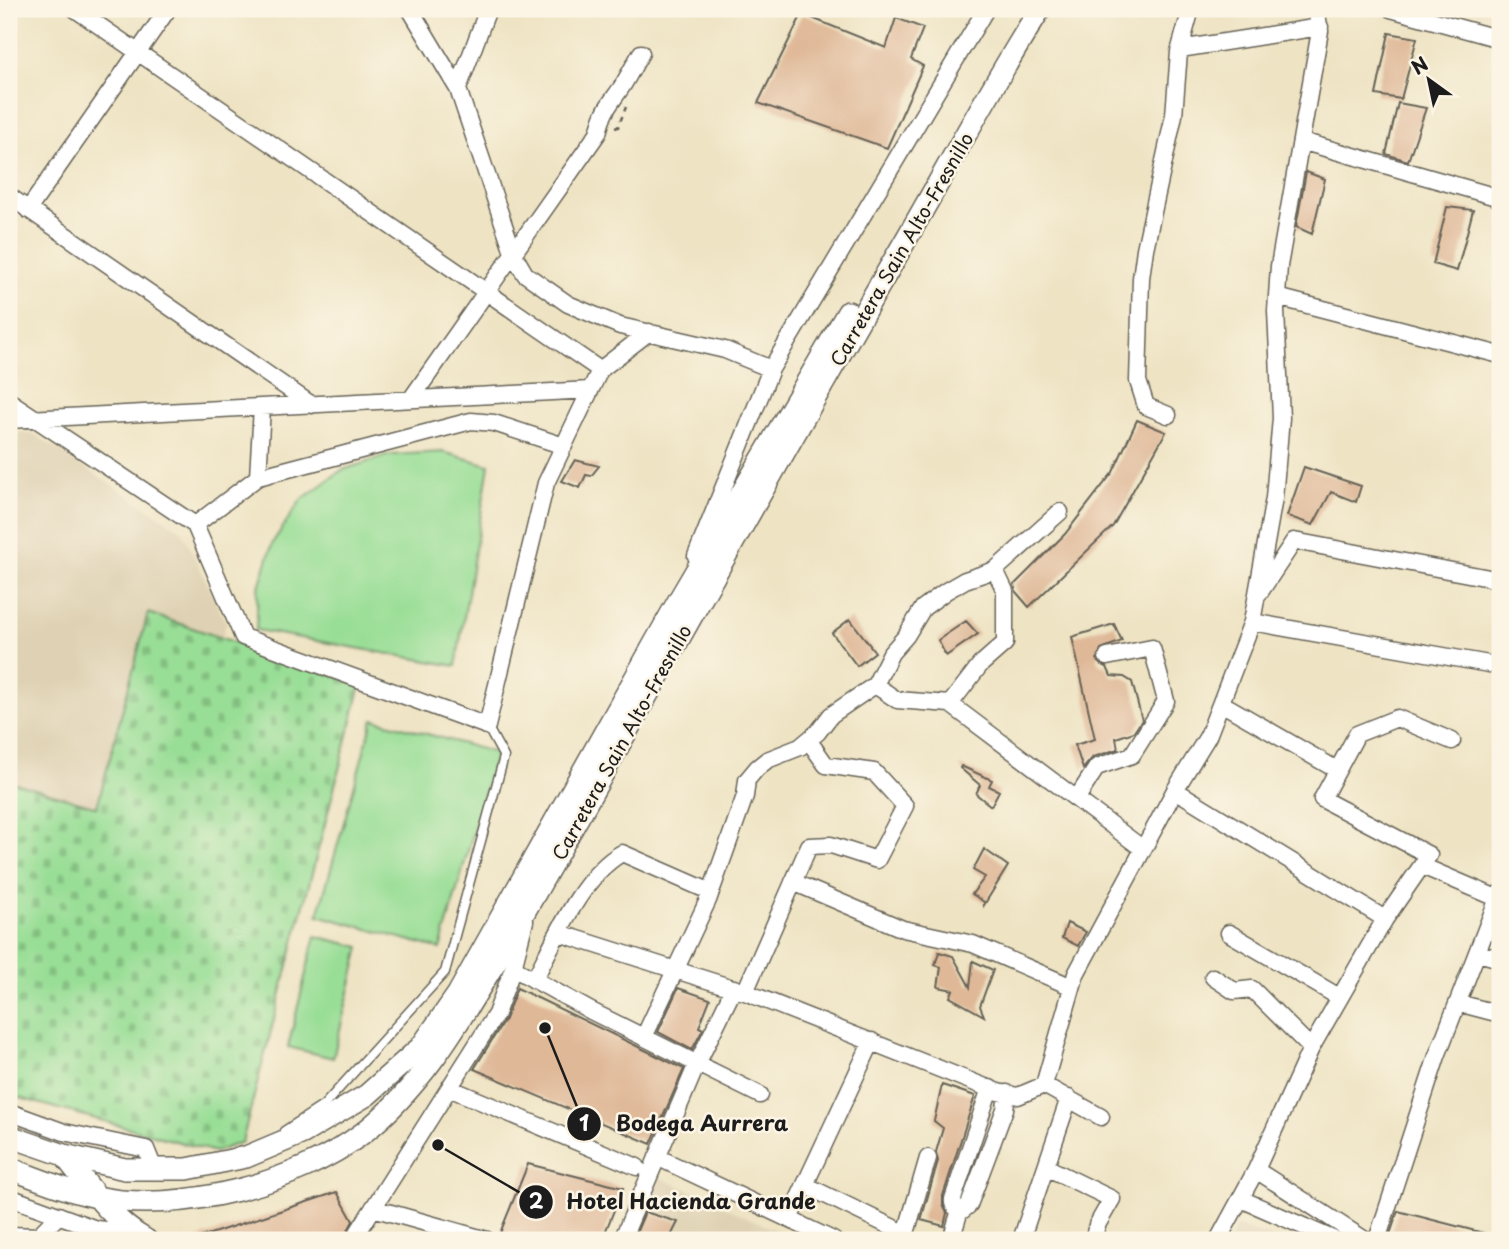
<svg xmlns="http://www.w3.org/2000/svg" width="1509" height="1249" font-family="'Playpen Sans',sans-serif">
<defs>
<pattern id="cemetery-stones" width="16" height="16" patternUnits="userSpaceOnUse" patternTransform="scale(1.75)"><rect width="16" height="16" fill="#99de96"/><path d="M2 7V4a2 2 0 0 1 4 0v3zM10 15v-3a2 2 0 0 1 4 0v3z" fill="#83be81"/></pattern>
</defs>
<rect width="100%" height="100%" fill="#fcf5e5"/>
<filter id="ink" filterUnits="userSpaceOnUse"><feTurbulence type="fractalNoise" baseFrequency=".0143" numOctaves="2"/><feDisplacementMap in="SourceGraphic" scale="14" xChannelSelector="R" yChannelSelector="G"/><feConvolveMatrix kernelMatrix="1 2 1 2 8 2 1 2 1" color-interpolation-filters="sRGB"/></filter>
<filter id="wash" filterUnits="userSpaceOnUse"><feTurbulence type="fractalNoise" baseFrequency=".00686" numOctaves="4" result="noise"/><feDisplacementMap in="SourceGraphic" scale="28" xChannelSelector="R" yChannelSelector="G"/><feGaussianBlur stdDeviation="1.57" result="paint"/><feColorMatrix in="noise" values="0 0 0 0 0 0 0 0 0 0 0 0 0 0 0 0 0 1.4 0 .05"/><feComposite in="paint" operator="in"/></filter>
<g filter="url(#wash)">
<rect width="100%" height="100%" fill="#eee3c3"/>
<path fill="#dfd2b4" d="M9,432L34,434L182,531L226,623L222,638L148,613L97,807L9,781Z
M657,1176L797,1240H669L677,1222L642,1209Z
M1236,1226L1280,1240H1230Z"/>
<path fill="url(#cemetery-stones)" stroke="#5a7d59" stroke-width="2" d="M148,613L361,685L242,1142L215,1152L9,1095V781L97,807Z"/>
<path fill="#99de96" stroke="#5a7d59" stroke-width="2" d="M443,452L489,465L456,666L256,630L258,590L273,542L301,500L342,470L390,455Z
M373,719L496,753L440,949L318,915Z
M315,936L360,947L333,1058L288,1047Z"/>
<g id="blocks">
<path fill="#dfb897" d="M802,14L886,48L896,18L923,28L911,59L923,66L887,148L758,103Z
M1389,33L1417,38L1401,99L1376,95Z
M1398,103L1426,108L1408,161L1386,154Z
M1306,172L1325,179L1312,234L1296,227Z
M1447,207L1473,210L1457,271L1433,264Z
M1137,420L1166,432L1113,526L1029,607L1016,592L1014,585L1065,534L1113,472Z
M575,460L599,466L591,476L586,475L580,488L562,481Z
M1304,467L1361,486L1356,502L1331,492L1313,525L1287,516Z
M850,619L875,652L857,666L832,633Z
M966,621L978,634L946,656L938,640Z
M1114,624L1122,641L1101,649L1097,660L1100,664L1107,667L1111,676L1124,677L1132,682L1142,720L1134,732L1116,738L1118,749L1093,757L1083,769L1075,745L1095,739L1072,637Z
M961,766L992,780L989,786L999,791L991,806L976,794L980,785L960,768Z
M984,849L1008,866L984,905V902L972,894L985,877L973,870Z
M1067,923L1086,932L1078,946L1062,938Z
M939,952L953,956L970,987L973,961L993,970L980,1006L984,1016L950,997L953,990L938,987L941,967L935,965Z
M517,988L684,1069L651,1144L474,1069L505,1019Z
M678,988L710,999L699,1027L703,1029L692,1050L658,1032Z
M942,1085L975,1096L943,1196V1205L947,1213L944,1226L921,1220L938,1161L936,1152L943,1128L934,1121Z
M528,1164L623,1188L602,1240H529L500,1233Z
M337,1192L353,1221L343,1240H198V1238Z
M1398,1211L1495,1236L1494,1240H1388Z
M645,1212L678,1222L669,1240H633Z"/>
</g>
</g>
<g filter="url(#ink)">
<use href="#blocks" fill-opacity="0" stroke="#666256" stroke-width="2"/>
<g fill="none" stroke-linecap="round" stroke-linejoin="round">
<g stroke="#666256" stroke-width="11">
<path id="lane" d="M284,1131L324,1105L445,972L504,757L487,726"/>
</g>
<g stroke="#666256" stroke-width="19">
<path id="street" d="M75,9L600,370
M410,9L458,89L514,255L525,274L568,304L620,326L725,350L771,369
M1391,9L1500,39
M1180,49L1320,27
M458,89L488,9
M1301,141L1500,198
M9,196L312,405
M28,210L168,9
M1277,297L1500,355
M411,399L598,133C604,109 608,107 621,88C628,77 634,65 641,53
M9,401L195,525L243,637L487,726L546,483L600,370L649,332
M1168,415L1146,406L1138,381L1141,278L1145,249L1174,115L1179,52L1191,9
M9,420L590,390
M258,477L471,421L494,423L564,446
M195,525L258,477L262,407
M696,556L771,369L986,9
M1260,592L1294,541L1500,580
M1252,622L1500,666
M875,685L897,700L950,704L1143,849
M1221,703L1337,770
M950,704L980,665L1005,643V591L995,570
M1175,790L1385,919
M1077,798L1097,767L1132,755L1166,701L1152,648L1107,657
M1422,866L1499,899
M793,882L903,929L973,944L1072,987
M559,933L745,992L998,1092L1018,1096L1044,1085L1101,1117
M1229,933L1339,997
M1478,953L1500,959
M513,968L591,1011L760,1095
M1213,977L1234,991L1252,989L1311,1048
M534,980C555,940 582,875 622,853L711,892
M745,992L809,846L831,845L877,860L905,806L874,772L826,765L809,741
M1458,1003L1500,1014
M644,1037L708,900L745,796L747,780L757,768L767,760L800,747L818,732L831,715L875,685L891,653L906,636L923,608L946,591L965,580L995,570L1060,512
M1044,1085L1076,974L1175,790L1208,736L1252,622L1274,498L1281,418L1276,311L1279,266L1320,31L1316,9
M449,1088L637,1167
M990,1088L953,1199C952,1206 956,1209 963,1210L969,1205L1005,1109L1007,1093
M9,1112L64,1132L146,1149L154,1169
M657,1157L833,1240
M1046,1167L1112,1199L1097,1225L1093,1240
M1256,1170L1365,1240
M805,1185L906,1234
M9,1197L96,1229L133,1233
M1241,1199L1335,1240
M373,1208L487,1240
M789,1219L872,1041
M9,1235L38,1236L59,1215
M353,1240L496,1014L513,968L525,921
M622,1240L697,1064L734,988
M904,1240L928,1158
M951,1240L960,1210
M1021,1240L1069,1098
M1218,1240L1256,1170L1311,1048L1385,919L1429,855L1322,799L1357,734L1397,718L1452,741
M1377,1240L1437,1056L1500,893"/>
</g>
<g stroke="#666256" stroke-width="24">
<path id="secondary" d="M9,1136L64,1155L125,1169H187L246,1157L303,1133L367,1095L421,1047L458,994L680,598L848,312
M64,1155C88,1185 112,1221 146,1240
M9,1168C38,1179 67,1191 97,1197C178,1215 298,1183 363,1133C422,1087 459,1022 497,959C534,896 570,832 606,768C705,593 803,417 904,243C949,165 992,85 1040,9"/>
</g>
<path stroke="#666256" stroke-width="2.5" stroke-dasharray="5 5" stroke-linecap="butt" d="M615,128L618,127L626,107"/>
<use href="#lane" stroke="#fff" stroke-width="8"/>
<use href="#street" stroke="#fff" stroke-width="16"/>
<use href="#secondary" stroke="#fff" stroke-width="21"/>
</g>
</g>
<g text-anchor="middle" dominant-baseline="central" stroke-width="5" stroke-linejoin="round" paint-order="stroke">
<g font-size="19" fill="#1c1c1c" stroke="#fcf5e5">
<text transform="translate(901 249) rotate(-60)">Carretera Sain Alto-Fresnillo</text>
<text transform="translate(621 742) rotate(-61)">Carretera Sain Alto-Fresnillo</text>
</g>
</g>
<path fill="none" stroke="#1c1c1c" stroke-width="2.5" d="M545 1028L584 1124M438 1145L536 1202"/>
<g fill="#1c1c1c" stroke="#fcf5e5" stroke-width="2.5">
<circle cx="545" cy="1028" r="7"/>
<circle cx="438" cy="1145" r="7"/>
<circle cx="584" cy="1124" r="18"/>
<circle cx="536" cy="1202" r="18"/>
</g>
<g font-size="21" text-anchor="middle" font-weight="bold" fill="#fff">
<text x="584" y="1131">1</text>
<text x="536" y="1209">2</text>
</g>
<g font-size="21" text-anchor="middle" font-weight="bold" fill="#1c1c1c" stroke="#fcf5e5" stroke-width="5" stroke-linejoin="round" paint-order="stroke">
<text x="702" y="1131">Bodega Aurrera</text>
<text x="691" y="1209">Hotel Hacienda Grande</text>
</g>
<rect width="1509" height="1249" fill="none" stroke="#fcf5e5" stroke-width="35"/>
<g transform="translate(1429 80) rotate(327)" stroke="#fcf5e5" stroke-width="5" paint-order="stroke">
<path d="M0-5L12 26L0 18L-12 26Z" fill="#1c1c1c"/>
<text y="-10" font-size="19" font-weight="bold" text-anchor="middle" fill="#1c1c1c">N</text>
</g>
</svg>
